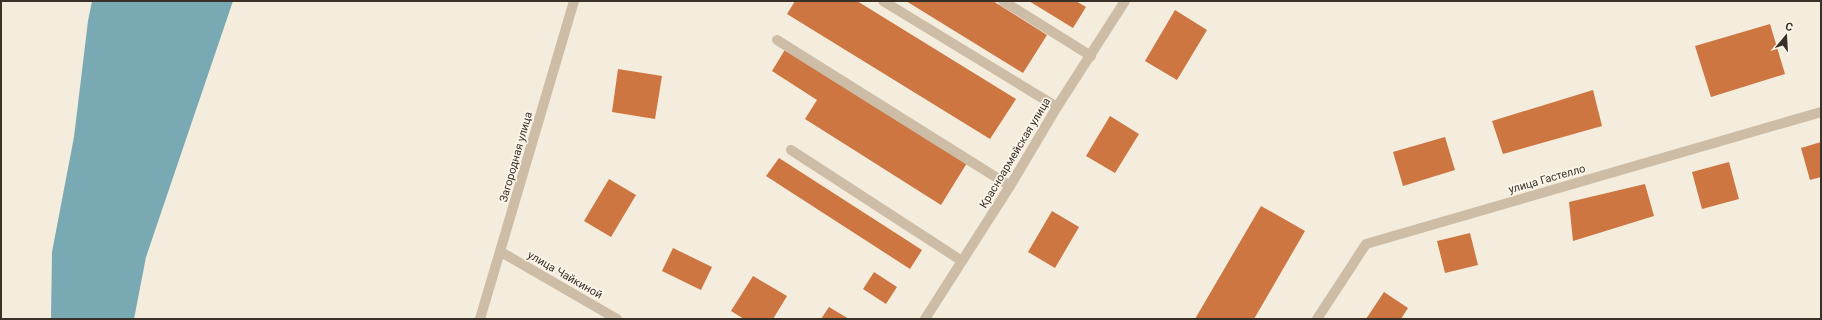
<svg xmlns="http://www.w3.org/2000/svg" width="1822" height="320" font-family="Roboto,sans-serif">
<rect width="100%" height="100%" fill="#f4ecdc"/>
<path fill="#79a9b3" d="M92,1H233L146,257L134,319H51L52,252L74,137L88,21Z"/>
<path fill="#cd7641" d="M795,1H857L1016,99L990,139L787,14Z
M906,1H993L1047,35L1023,73Z
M1029,1H1076L1086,7L1073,28Z
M1175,10L1207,30L1177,80L1145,61Z
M1770,24L1785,74L1711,97L1695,46Z
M786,48L967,163L941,205L805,119L817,100L772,71Z
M618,69L662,76L655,119L612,112Z
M1593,90L1602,126L1503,154L1492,121Z
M1110,116L1139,134L1115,173L1086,156Z
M1445,137L1455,170L1403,186L1393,152Z
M1821,142V177L1810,180L1801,148Z
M779,158L922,250L910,269L766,176Z
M1729,162L1739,199L1702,209L1692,172Z
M609,179L636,195L611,237L584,221Z
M1645,184L1654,216L1573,241L1569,202Z
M1261,206L1305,231L1254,319H1195Z
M1052,211L1079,227L1055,268L1028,252Z
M1470,233L1478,265L1445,273L1437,241Z
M673,248L712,267L701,290L662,271Z
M874,272L897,287L886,304L863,289Z
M753,276L787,296L773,319H744L731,311Z
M1384,292L1408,308L1401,319H1366Z
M829,307L849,319H821Z"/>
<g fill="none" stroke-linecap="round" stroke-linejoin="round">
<path stroke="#cdbda7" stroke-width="10" d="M883,1L1057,107
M1003,1L1091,56
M777,40L1010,186
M791,150L962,261
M480,319L574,1"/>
<path stroke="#cdbda7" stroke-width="10" d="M501,252L617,319
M925,319L1010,186L1057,107L1125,1
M1317,319L1366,244L1821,112"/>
</g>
<g text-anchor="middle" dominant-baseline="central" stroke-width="3.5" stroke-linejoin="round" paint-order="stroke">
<g font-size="11" fill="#393028" stroke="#fbf5e9">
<text transform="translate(1015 153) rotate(-59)">Красноармейская улица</text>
<text transform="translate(516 157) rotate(-74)">Загородная улица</text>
<text transform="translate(1547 179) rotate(-16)">улица Гастелло</text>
<text transform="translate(565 275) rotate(30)">улица Чайкиной</text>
</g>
</g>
<rect width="1822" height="320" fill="none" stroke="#393028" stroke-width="4"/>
<g transform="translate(1786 36) rotate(18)" stroke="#fbf5e9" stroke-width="3" paint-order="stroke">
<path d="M0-3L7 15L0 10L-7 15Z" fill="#393028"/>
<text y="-6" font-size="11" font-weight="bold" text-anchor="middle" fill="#393028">С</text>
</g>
</svg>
